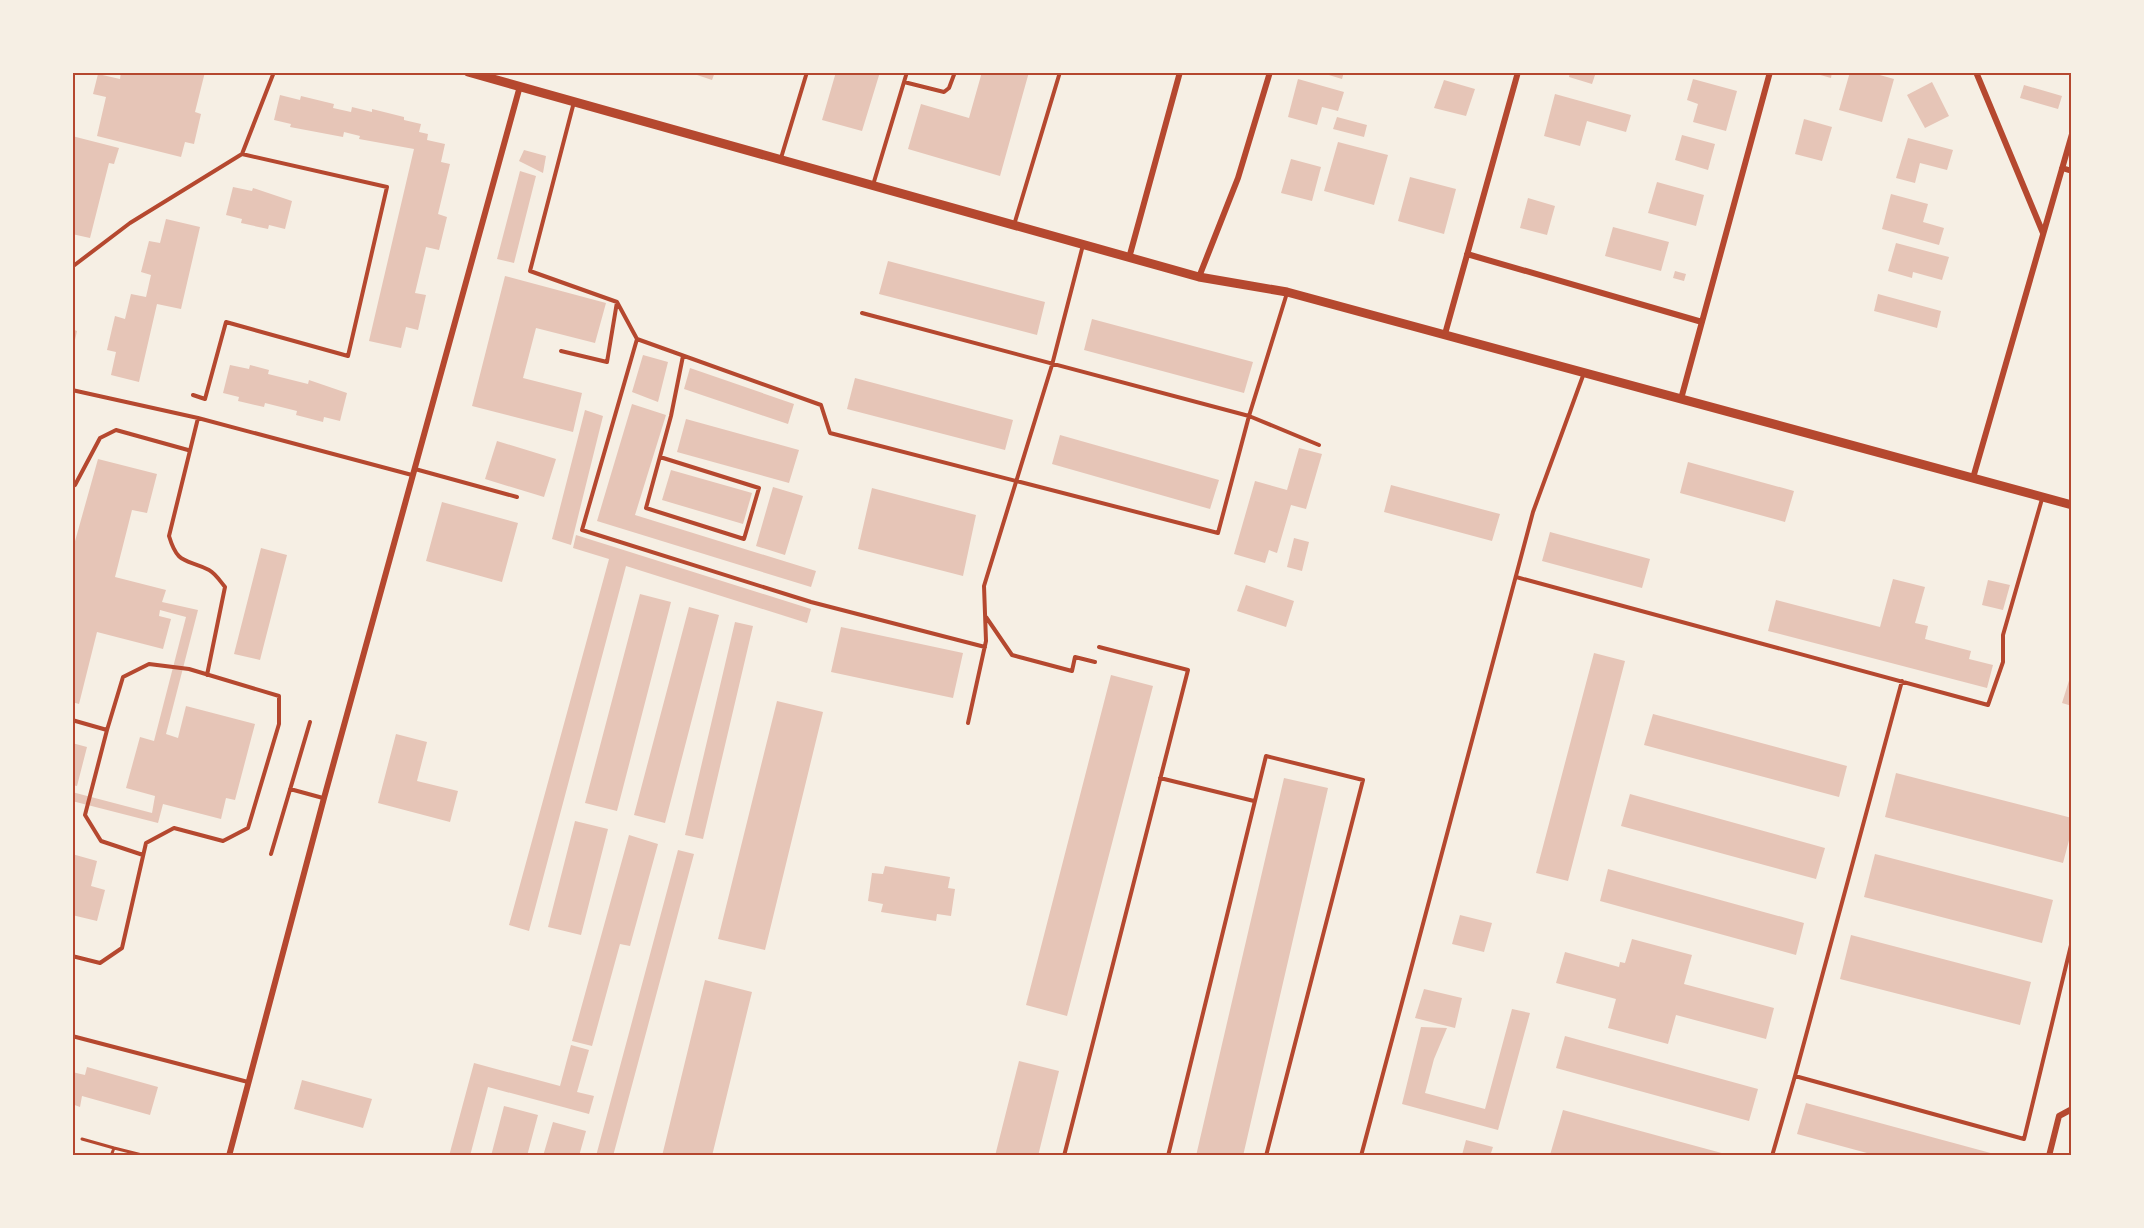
<svg xmlns="http://www.w3.org/2000/svg" width="2144" height="1228" font-family="'Nunito Sans',sans-serif">
<rect width="100%" height="100%" fill="#f6efe4"/>
<path fill="#e6c5b7" d="M121,72H205L195,112L201,114L194,144L185,142L181,157L97,136L106,97L93,94L98,74L120,79Z
M688,72H715L712,80Z
M836,72H880L862,131L822,120Z
M982,72H1029L1000,176L908,149L921,104L969,118Z
M1319,72H1344L1342,79Z
M1570,72H1596L1592,84L1569,77Z
M1810,72H1832L1831,78Z
M1850,72H1869L1894,79L1882,122L1839,110Z
M1298,79L1344,92L1338,111L1322,107L1317,125L1288,117Z
M1693,79L1737,91L1726,131L1693,122L1698,104L1687,100Z
M1444,80L1475,89L1466,116L1434,108Z
M1932,82L1949,116L1925,128L1907,95Z
M2024,85L2062,96L2058,109L2020,98Z
M1555,94L1631,115L1626,132L1587,121L1580,146L1544,136Z
M280,95L300,100L301,96L334,104L333,108L351,112L352,107L372,112V109L404,117V120L421,124L419,132L428,134L427,140L445,144L441,162L450,164L438,214L447,217L439,250L426,247L415,293L426,295L418,330L406,327L401,348L369,341L414,149L359,139L360,136L344,132L343,137L290,127L291,124L274,120Z
M1337,117L1367,125L1364,137L1333,129Z
M1804,119L1832,127L1822,161L1795,154Z
M1682,135L1715,144L1708,170L1675,160Z
M72,136L119,148L114,164L109,163L90,238L72,234Z
M1908,138L1953,150L1947,170L1920,163L1915,183L1896,178Z
M1338,142L1388,155L1374,205L1324,191Z
M524,150L546,156L543,173L519,161Z
M1291,159L1321,167L1312,201L1281,193Z
M520,171L536,176L514,263L497,259Z
M1410,177L1456,189L1444,234L1398,221Z
M1657,182L1704,195L1696,226L1648,213Z
M233,187L252,191L253,188L292,201L285,229L269,225L268,229L241,223L242,219L226,215Z
M1891,194L1928,204L1923,222L1944,228L1939,245L1882,229Z
M1528,198L1555,206L1547,235L1520,228Z
M166,219L200,227L181,309L157,304L139,382L111,375L116,352L107,350L115,316L125,319L131,294L146,297L151,275L141,272L149,241L160,243Z
M1613,227L1669,242L1661,271L1605,256Z
M1896,243L1949,257L1942,280L1913,272L1912,278L1888,271Z
M888,261L1045,302L1037,335L879,294Z
M1675,271L1686,274L1684,281L1673,278Z
M505,276L606,303L595,343L536,328L523,378L582,393L573,432L472,406Z
M1878,294L1941,311L1937,328L1874,311Z
M1092,319L1253,362L1244,393L1084,350Z
M72,329L77,331L73,349H72Z
M643,355L668,362L658,402L632,392Z
M230,365L249,369L250,365L269,370L268,374L308,384L309,380L347,393L340,421L324,417L323,422L296,415L297,411L265,403L264,407L238,401L239,397L223,393Z
M690,368L794,404L788,424L684,389Z
M855,378L1013,420L1005,450L847,409Z
M632,404L666,415L635,515L816,571L811,587L597,521Z
M585,410L603,416L571,545L552,539Z
M686,419L799,450L789,483L677,452Z
M1060,435L1219,480L1210,509L1052,464Z
M497,441L556,459L544,497L485,479Z
M1299,448L1322,454L1306,509L1291,505L1277,553L1269,550L1265,563L1234,554L1255,481L1287,490Z
M98,459L157,474L147,513L132,510L115,577L166,590L162,602L198,610L166,734L178,738L186,706L255,724L235,800L226,798L221,819L163,804L158,823L72,801V792L152,813L155,796L126,788L140,737L154,741L186,617L160,610L159,616L171,619L163,649L97,632L79,704L72,702V552Z
M1688,462L1794,491L1785,522L1680,493Z
M671,470L752,493L743,524L662,500Z
M1391,485L1500,514L1492,541L1384,512Z
M773,487L803,496L785,555L756,546Z
M872,488L976,515L963,576L858,549Z
M442,502L518,523L502,582L426,561Z
M1550,532L1650,559L1642,588L1542,561Z
M576,535L811,609L807,623L626,566L529,931L509,925L609,559L573,548Z
M1294,538L1309,542L1302,571L1287,567Z
M261,548L287,555L260,660L234,654Z
M1893,579L1925,587L1915,623L1928,626L1925,639L1971,651L1969,659L1993,665L1987,688L1768,631L1776,600L1880,627Z
M1988,580L2010,585L2003,610L1982,605Z
M1246,585L1294,601L1286,627L1237,611Z
M640,594L671,602L617,811L585,803Z
M689,607L719,615L665,823L634,815Z
M735,622L753,626L703,839L685,835Z
M841,627L963,653L953,698L831,672Z
M1594,653L1625,661L1568,881L1536,873Z
M2072,671V706L2062,703Z
M1111,675L1153,686L1067,1016L1026,1005Z
M777,701L823,712L765,950L718,939Z
M1653,714L1847,766L1839,797L1644,745Z
M396,734L427,742L417,781L458,791L450,822L378,803Z
M72,743L87,747L77,786L72,785Z
M1896,773L2072,818V829L2063,863L1885,817Z
M1284,778L1328,788L1243,1156H1196Z
M1630,794L1825,848L1816,879L1621,826Z
M575,821L608,829L581,935L548,927Z
M629,835L658,844L630,946L620,944L592,1046L572,1041Z
M678,850L694,854L613,1156H596Z
M72,854L97,861L91,886L105,890L97,921L72,915Z
M1875,854L2053,900L2042,943L1864,897Z
M885,866L950,877L948,888L955,889L951,916L937,914L936,921L881,912L883,904L868,901L872,873L883,874Z
M1608,869L1804,923L1796,955L1600,901Z
M1460,915L1492,923L1484,952L1452,944Z
M1851,935L2031,982L2020,1025L1840,979Z
M1632,939L1692,955L1684,984L1774,1008L1766,1039L1676,1015L1668,1044L1608,1028L1616,999L1556,983L1565,952L1619,967L1620,962L1625,963Z
M705,980L752,992L712,1156H662Z
M1424,989L1462,998L1455,1028L1415,1018Z
M1512,1009L1530,1013L1498,1130L1402,1104L1421,1027L1447,1028L1434,1059L1425,1093L1485,1109Z
M1565,1036L1758,1089L1749,1121L1556,1068Z
M571,1045L589,1050L577,1092L594,1096L589,1114L488,1087L470,1156H449L474,1063L560,1086Z
M1019,1061L1059,1071L1038,1156H995Z
M87,1067L158,1087L150,1115L82,1096L80,1107L72,1104V1072L85,1075Z
M302,1080L372,1099L363,1128L294,1109Z
M1806,1103L1998,1155V1156H1878L1797,1134Z
M504,1106L538,1115L527,1156H491Z
M1563,1110L1729,1155V1156L1550,1155Z
M553,1122L586,1131L579,1156H543Z
M1466,1140L1493,1147L1490,1156L1462,1155Z"/>
<g fill="none" stroke-linecap="round" stroke-linejoin="round">
<path stroke="#b5482f" stroke-width="3" d="M82,1139L114,1148L111,1156
M114,1148L146,1156"/>
<path stroke="#b5482f" stroke-width="4" d="M904,82L944,92L949,88L955,72
M781,158L807,72
M873,185L907,72
M1014,225L1060,72
M72,267L130,223L242,154L274,72
M617,302L637,339L821,405L830,433L1218,533L1249,416L1287,293
M862,313L1249,416L1319,445
M637,339L582,530L811,602L985,647
M561,351L607,362L617,302L530,271L574,102
M72,390L198,418L412,475
M193,395L205,399L226,322L348,356L387,187L242,154
M198,418L169,536C178,566 186,558 209,570C215,573 221,582 225,587L207,675
M660,457L759,488L744,539L646,508L671,416L683,356
M415,469L517,497
M72,486L75,485L100,438L116,430L188,450
M1516,577L1988,705L2003,662V635L2042,499
M986,617L1012,655L1072,671L1075,657L1095,662
M72,720L107,730L123,677L149,664L189,669L279,696V724L248,828L223,841L174,828L146,843L122,948L100,963L72,956
M968,723L986,641L984,586L1052,365L1083,245
M107,730L85,815L101,841L143,855
M1160,778L1254,801
M290,789L323,798
M271,854L310,722
M72,1036L248,1082
M1795,1076L1902,681
M1064,1156L1188,670L1099,647
M1168,1156L1266,756L1363,780L1266,1156
M1361,1156L1533,512L1584,373
M1772,1156L1795,1076L2024,1139L2072,941"/>
<path stroke="#b5482f" stroke-width="6" d="M1976,72L2043,233
M2062,168L2072,171
M1467,254L1702,322
M1129,258L1180,72
M1199,277L1238,178L1270,72
M1445,334L1518,72
M1681,399L1770,72
M1973,478L2072,134
M229,1156L324,798L520,86
M2049,1156L2059,1116L2072,1109"/>
<path stroke="#b5482f" stroke-width="9" d="M468,72L1199,277L1287,292L2072,505"/>
</g>
<rect width="2144" height="1228" fill="none" stroke="#f6efe4" stroke-width="147"/>
<rect x="74" y="74" width="1996" height="1080" fill="none" stroke="#b5482f" stroke-width="2"/>
</svg>
